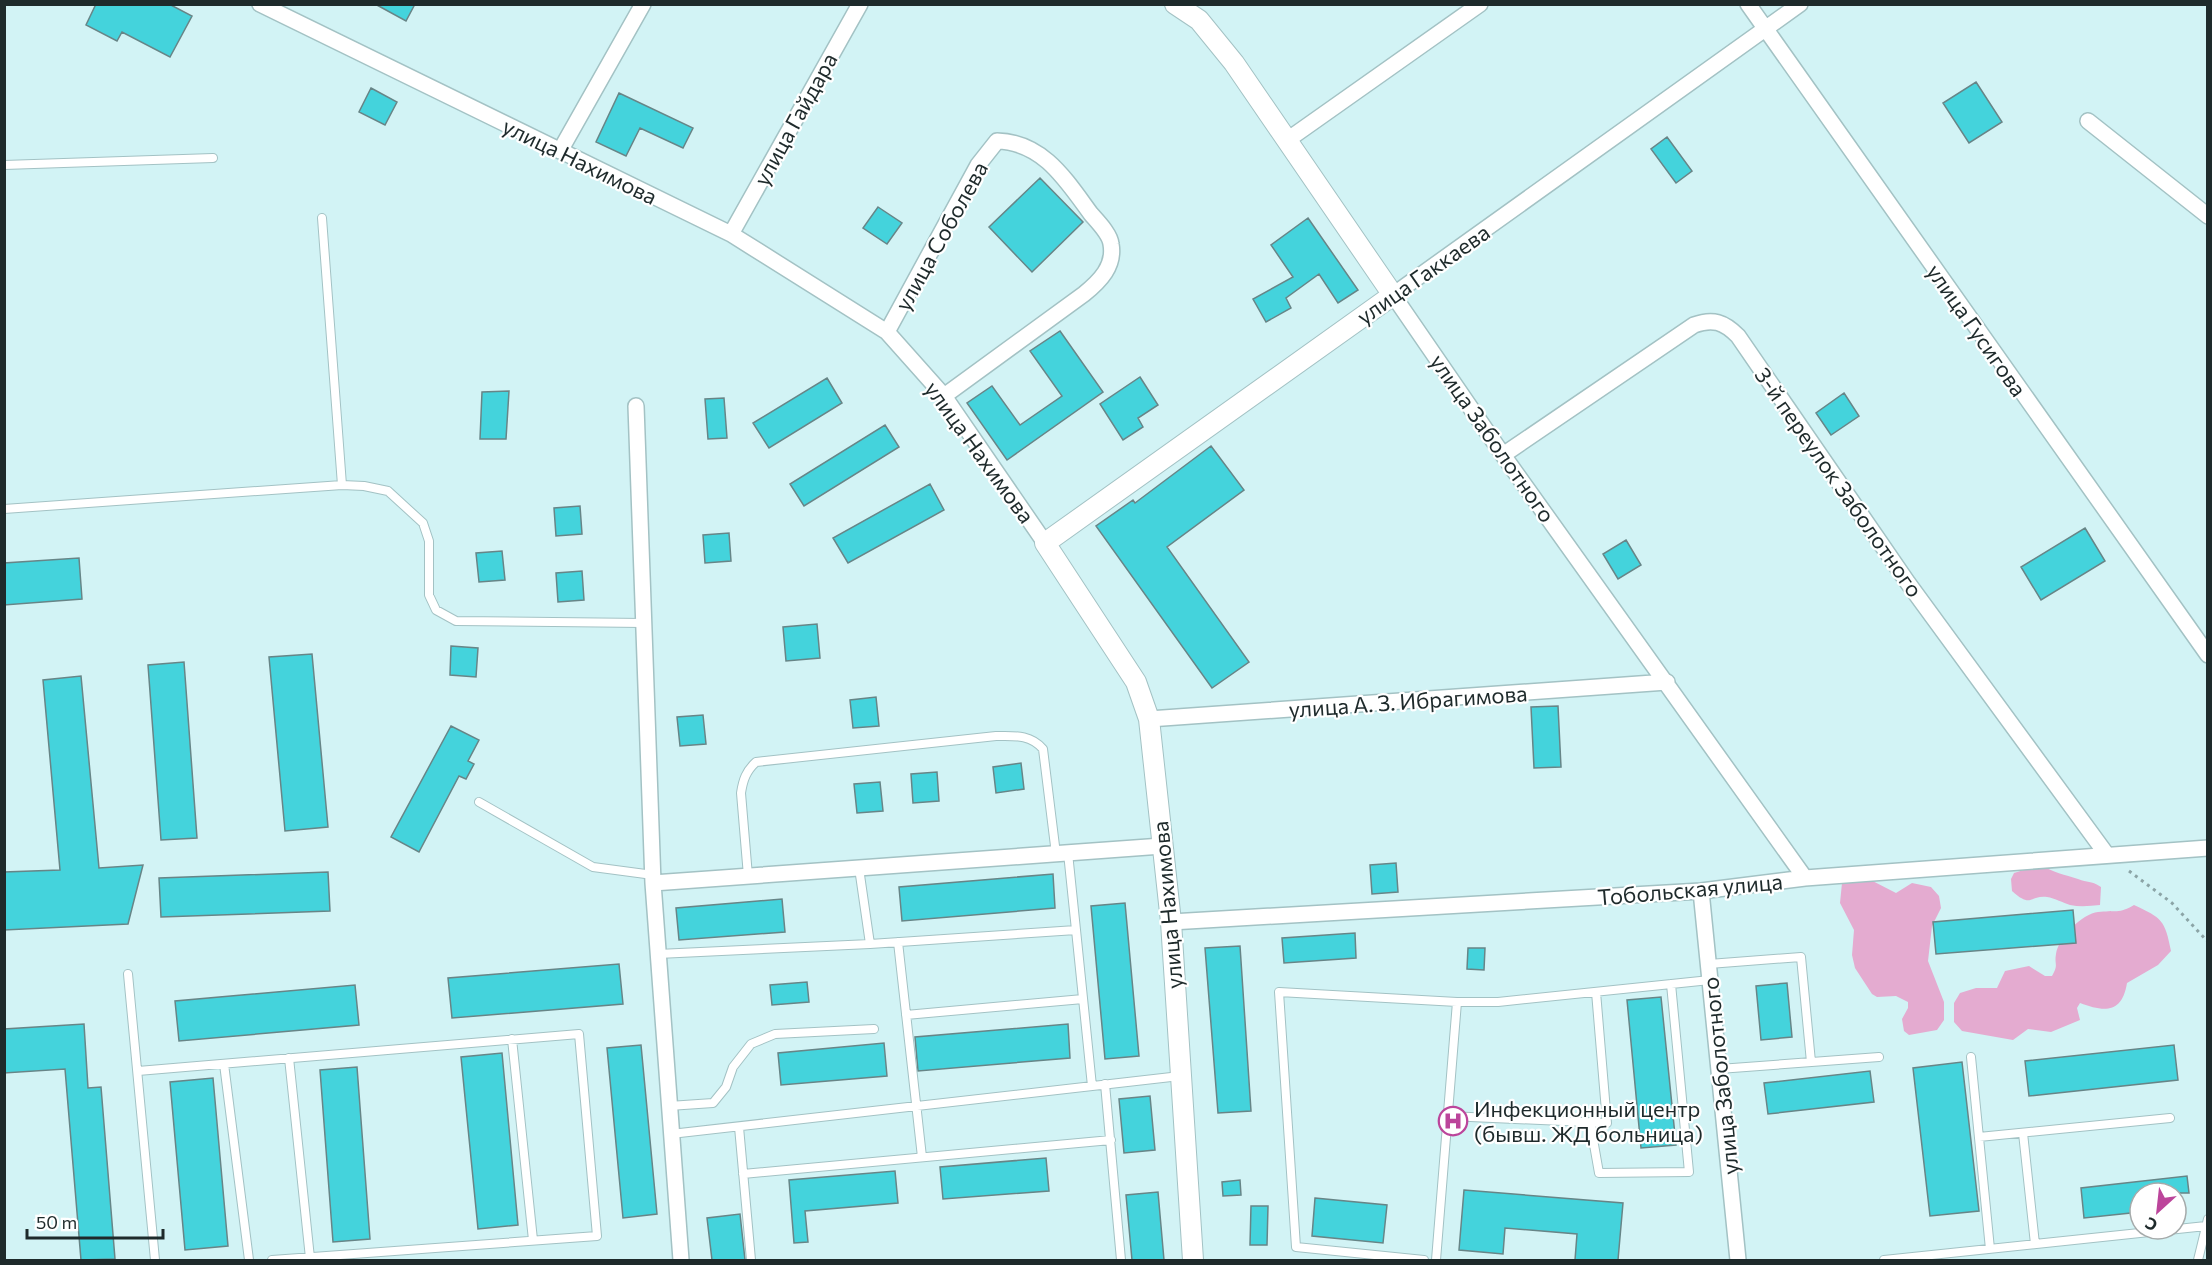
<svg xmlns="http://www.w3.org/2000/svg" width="2212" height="1265" font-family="Commissioner,sans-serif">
<rect width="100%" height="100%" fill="#d2f3f5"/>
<path fill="#e4abd0" d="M2040,865C2053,872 2065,875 2078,879C2088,883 2090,880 2101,887L2100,905C2090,906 2080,907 2070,905C2063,903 2055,898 2047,897C2029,895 2032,909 2012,891L2011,879L2014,873Z
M1857,873L1896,893L1912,883L1931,887L1939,896L1941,908L1932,926L1928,961L1944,1002V1020L1937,1030L1909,1035L1904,1031L1902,1019L1908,1008V1002L1896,996L1877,997L1872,994L1855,968L1852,955L1854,930L1840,903L1842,883L1850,874Z
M2134,905C2162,918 2165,920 2171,951L2158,965L2127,983C2122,1014 2104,1012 2080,1003L2077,1008L2080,1020L2051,1032L2028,1029L2013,1040L1962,1031L1954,1022V1003L1960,993L1976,988H1997L2005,971L2029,966L2045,976H2052C2059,964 2054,965 2056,954C2058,938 2083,913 2098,912C2114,910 2120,914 2134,905Z"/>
<path fill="#44d3dc" stroke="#678587" stroke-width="1.5" d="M96,4H169L192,16L170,57L122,32L117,41L86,25Z
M375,4H415L406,21Z
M1976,82L2002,122L1969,143L1943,103Z
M371,88L397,102L385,125L359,112Z
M619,93L693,128L683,148L640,128L626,156L596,142Z
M1667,137L1692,171L1676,183L1651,149Z
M1040,178L1083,222L1032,272L989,227Z
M878,207L902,223L887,244L863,228Z
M1308,218L1358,290L1338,303L1319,274L1286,298L1291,308L1266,322L1253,299L1293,277L1271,245Z
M1060,331L1103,392L1007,460L967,403L992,386L1020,425L1062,396L1030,351Z
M1140,377L1158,405L1138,418L1143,427L1123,440L1100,404Z
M827,378L842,403L769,448L753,423Z
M509,391L506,439H480L482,392Z
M1844,393L1859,416L1831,435L1816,413Z
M724,398L727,438L708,439L705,399Z
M885,425L899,447L804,506L790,484Z
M1211,446L1244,490L1167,547L1249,662L1212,688L1096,526L1133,500L1135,503Z
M930,484L944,510L848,563L833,538Z
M580,506L582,534L556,536L554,508Z
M2085,528L2105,561L2041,600L2021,567Z
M729,533L731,561L705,563L703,535Z
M1626,540L1641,565L1618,579L1603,554Z
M502,551L505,580L479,582L476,553Z
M79,558L82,599L4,605V563Z
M582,571L584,600L558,602L556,573Z
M817,624L820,658L786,661L783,627Z
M451,646L478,648L476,677L450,675Z
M312,654L328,827L285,831L269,657Z
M184,662L197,838L161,840L148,665Z
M81,676L99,868L143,865L128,924L4,930V872L60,870L43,680Z
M876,697L879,726L853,728L850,700Z
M1558,706L1561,767L1534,768L1531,707Z
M703,715L706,744L680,746L677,717Z
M451,726L479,740L468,761L474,764L466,779L459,776L419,852L391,837Z
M1021,763L1024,789L996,793L993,767Z
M937,772L939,801L913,803L911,774Z
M880,782L883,811L857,813L854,784Z
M1396,863L1398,892L1372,894L1370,865Z
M328,872L330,911L161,917L159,878Z
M1053,874L1055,908L902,921L899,887Z
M782,899L785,932L679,940L676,908Z
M1125,903L1139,1056L1105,1059L1091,906Z
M2073,910L2076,943L1936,954L1933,922Z
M1355,933L1356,958L1284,963L1282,938Z
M1240,946L1251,1111L1218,1113L1205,948Z
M1468,948H1485L1484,970L1467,969Z
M619,964L623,1004L452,1018L448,978Z
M807,982L809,1002L772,1005L770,985Z
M1787,983L1792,1037L1761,1040L1756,986Z
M355,985L359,1025L179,1041L175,1001Z
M1661,997L1676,1145L1641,1148L1627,1000Z
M84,1024L88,1088L101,1087L115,1259L81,1260L65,1069L4,1073V1029Z
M1068,1024L1070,1058L918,1071L915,1037Z
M884,1043L887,1076L781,1085L778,1053Z
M641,1045L657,1214L623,1218L607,1048Z
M2174,1045L2178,1080L2029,1096L2025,1061Z
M502,1053L518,1225L478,1229L461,1057Z
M1962,1062L1979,1211L1930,1216L1913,1068Z
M357,1067L370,1239L333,1242L320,1070Z
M1870,1071L1874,1102L1768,1114L1764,1083Z
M213,1078L228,1246L185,1250L170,1082Z
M1150,1096L1155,1150L1124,1153L1119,1099Z
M1046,1158L1049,1191L943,1199L940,1167Z
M895,1171L898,1203L805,1211L808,1242L794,1243L789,1180Z
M2187,1176L2189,1193H2140V1212L2084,1218L2081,1188Z
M1240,1180L1241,1195L1223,1196L1222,1182Z
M1464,1190L1623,1203L1618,1260H1575L1577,1234L1505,1228L1503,1254L1459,1250Z
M1158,1192L1164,1260H1132L1126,1195Z
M1315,1198L1387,1205L1383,1243L1312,1236Z
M1251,1206H1268L1267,1245H1250Z
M740,1214L745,1260H712L707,1218Z"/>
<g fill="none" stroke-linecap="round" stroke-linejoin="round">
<g stroke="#a3c2c4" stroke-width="10">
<path id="service" d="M4,165L213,158
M322,218L342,485
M4,509L342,485L364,486L388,491L423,523L429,541V595L436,610L456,621L644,623
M479,802L593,867L653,875
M859,868L870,944
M748,876L741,793C743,780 746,771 756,762L996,736C1014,736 1030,734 1043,749L1056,854
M1076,930L1092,1086
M898,942L922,1157
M658,954L870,944L1076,930L1068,853
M1709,964L1801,957L1811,1062
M128,974L155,1260
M906,1015L1083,999
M512,1039L533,1240
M1971,1057L1990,1249
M289,1058L310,1258
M224,1064L249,1260
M1719,1069L1879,1057
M138,1071L579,1034L597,1236L272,1260
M1105,1084L1121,1260
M669,1106L713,1103L726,1087L733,1067L751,1044L775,1034L874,1029
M1448,1116L1607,1123L1596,992
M1590,1122L1599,1173L1689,1172L1671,984
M739,1127L751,1260
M2023,1133L2035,1244
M671,1134L1180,1076
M1979,1137L2170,1118
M743,1174L1111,1140
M1424,1260L1296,1247L1279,992L1457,1002H1498L1710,980
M1436,1260L1457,1002
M1884,1260L2206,1226
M2198,1260L2208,1219"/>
</g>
<g stroke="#a3c2c4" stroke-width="18">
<path id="minor" d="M260,4L731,234L887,332L944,396L1045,543
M1748,4L2208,655
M1800,4L1393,295L1503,455L1805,878
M2088,121L2208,216
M1286,141L1480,4
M560,151L643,4
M731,234L860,4
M887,332L978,165L997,141C1043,142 1066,180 1091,214C1098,222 1110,234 1111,244C1115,266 1100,281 1084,294L944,396
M636,406L653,883L681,1260
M1503,455L1694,325C1713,318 1724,322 1738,336L1908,583L2107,855
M1149,719L1667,682
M653,883L1162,846
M1701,891L1738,1260
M1171,922L1701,891L1805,878L2208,848"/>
</g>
<g stroke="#a3c2c4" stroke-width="22">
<path id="tertiary" d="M1175,4L1199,20L1234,63L1393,295L1045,543L1136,682L1149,719L1171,922L1193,1260"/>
</g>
<path stroke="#8ba4a6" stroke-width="3" stroke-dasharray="3 4.5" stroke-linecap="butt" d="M2129,871L2172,903L2208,942"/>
<use href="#service" stroke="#fff" stroke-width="8"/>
<use href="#minor" stroke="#fff" stroke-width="15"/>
<use href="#tertiary" stroke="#fff" stroke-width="20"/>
</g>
<defs>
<g id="hospital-ring" transform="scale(1.5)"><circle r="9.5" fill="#fff" stroke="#bc459b" stroke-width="1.5"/><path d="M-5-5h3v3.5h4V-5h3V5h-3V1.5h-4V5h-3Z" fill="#bc459b"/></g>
</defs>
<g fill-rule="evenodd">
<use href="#hospital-ring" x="1453" y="1121"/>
</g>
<g text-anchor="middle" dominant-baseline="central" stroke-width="4.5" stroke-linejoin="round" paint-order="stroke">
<g font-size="22" fill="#1e2a2b" stroke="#fff">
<text transform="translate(795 119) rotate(-61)">улица Гайдара</text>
<text transform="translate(580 161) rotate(26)">улица Нахимова</text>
<text transform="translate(941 236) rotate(-61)">улица Соболева</text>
<text transform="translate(1423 274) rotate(-35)">улица Гаккаева</text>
<text transform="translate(1977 330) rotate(55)">улица Гусигова</text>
<text transform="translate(1493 438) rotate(55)">улица Заболотного</text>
<text transform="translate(980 452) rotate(54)">улица Нахимова</text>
<text transform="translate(1839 482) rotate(55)">3-й переулок Заболотного</text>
<text transform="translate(1408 701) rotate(-4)">улица А. З. Ибрагимова</text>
<text transform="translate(1690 889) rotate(-5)">Тобольская улица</text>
<text transform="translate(1167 905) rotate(-95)">улица Нахимова</text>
<text transform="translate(1720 1076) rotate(-96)">улица Заболотного</text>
</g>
<g font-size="22" fill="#1e2a2b" stroke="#fff" text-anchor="start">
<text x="1474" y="1108">Инфекционный центр<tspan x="1474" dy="25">(бывш. ЖД больница)</tspan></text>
</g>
</g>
<rect width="2212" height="1265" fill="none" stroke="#1e2a2b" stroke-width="12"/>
<g transform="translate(2158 1211) rotate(207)"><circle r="28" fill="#ffffff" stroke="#a5aaaa" stroke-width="1.5"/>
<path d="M0-4.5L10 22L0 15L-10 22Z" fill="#bc459b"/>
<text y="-9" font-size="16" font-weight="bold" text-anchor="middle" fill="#1e2a2b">С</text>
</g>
<path d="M27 1229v9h136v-9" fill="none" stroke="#1e2a2b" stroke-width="3"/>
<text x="36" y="1229" font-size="18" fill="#1e2a2b" stroke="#ffffff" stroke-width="4.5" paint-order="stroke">50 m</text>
</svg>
